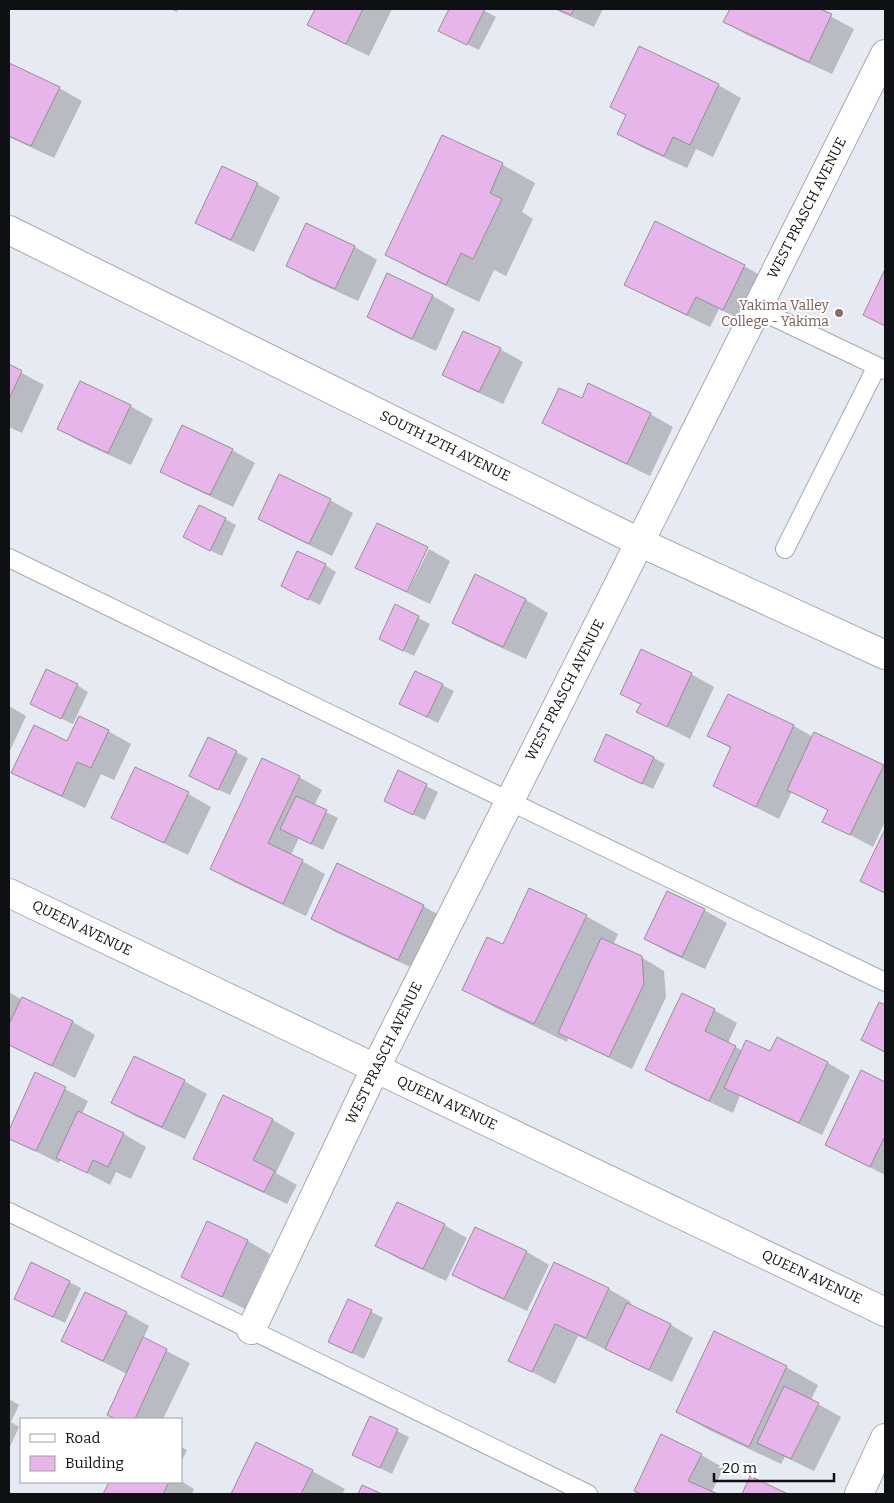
<svg xmlns="http://www.w3.org/2000/svg" width="894" height="1503" font-family="Bitter,serif">
<rect width="100%" height="100%" fill="#e6eaf2"/>
<path fill="#0003" d="M170,9H178L177,12Z
M317,9H392L369,56L332,38L309,25Z
M451,9H481L496,17L479,50L440,31Z
M554,9H603L594,27Z
M731,9H817L854,29L832,74L747,35L725,22Z
M9,64L59,88L82,101L54,158L9,137Z
M718,85L741,98L713,157L696,149L687,168L641,147L618,134L627,116L611,107Z
M443,136L503,165L535,183L522,212L533,219L506,276L494,270L479,302L419,273L386,255Z
M257,184L280,197L254,252L220,236L197,222Z
M307,224L355,247L377,260L358,301L310,279L288,266Z
M744,266L767,279L746,322L719,309L710,327L648,297L626,284Z
M885,272V326L865,314Z
M388,275L433,296L455,309L436,351L391,330L368,317Z
M463,332L500,349L523,362L503,404L466,387L443,374Z
M9,366L44,385L22,433L9,427Z
M80,383L130,406L153,419L131,465L81,442L59,429Z
M582,400L650,414L673,427L650,476L567,436L544,423Z
M232,450L255,463L233,507L184,484L161,471Z
M330,500L353,513L332,556L282,532L259,519Z
M225,519L236,525L222,556L196,544Z
M427,548L405,592L357,567Z
M429,549L450,561L430,604L407,593Z
M325,565L336,572L320,605L294,592Z
M526,600L548,613L526,659L476,636L453,623Z
M395,606L430,624L414,656L391,645Z
M691,674L714,687L690,739L638,712L641,705L622,694Z
M77,685L88,692L73,724L43,710Z
M442,685L454,691L438,723L412,710Z
M729,696L794,726L813,737L815,734L885,767V822L873,847L824,821L829,811L792,791L779,819L737,798L714,785L732,749L709,736Z
M9,706L26,716L9,753Z
M108,731L131,744L114,780L101,774L85,808L36,785L13,772L68,743Z
M236,752L248,758L230,795L202,782Z
M654,758L665,764L653,789L596,761Z
M136,768L188,794L211,807L188,855L136,830L113,817Z
M398,772L438,792L425,820L397,807Z
M299,777L322,790L314,806L338,818L323,850L299,838L291,855L325,874L306,916L234,882L211,869Z
M885,832V894L862,881Z
M423,906L446,919L421,972L335,932L313,919Z
M704,910L727,923L705,969L668,952L645,939Z
M586,916L618,934L613,945L641,957L664,971L666,997L632,1069L568,1038L567,1042L496,1008L464,990L503,946Z
M9,992L22,1000L73,1022L95,1035L75,1078L9,1045Z
M880,1004L885,1007V1053L863,1040Z
M714,1010L737,1023L728,1043L743,1051L771,1053L828,1063L850,1076L822,1135L740,1096L733,1113L669,1083L646,1070Z
M861,1071L885,1083V1175L826,1145Z
M36,1074L88,1101L82,1114L124,1134L146,1147L131,1179L116,1172L110,1185L61,1159L59,1163L9,1138V1133Z
M184,1081L207,1094L185,1139L135,1116L113,1103Z
M273,1120L295,1133L276,1173L297,1185L287,1204L217,1171L194,1158Z
M207,1223L248,1241L270,1254L245,1309L183,1277Z
M444,1225L467,1238L446,1281L399,1259L377,1246Z
M475,1228L527,1252L549,1265L527,1311L476,1287L454,1274Z
M555,1264L609,1289L631,1302L630,1306L671,1325L693,1338L672,1382L578,1336L555,1384L509,1360Z
M69,1282L81,1288L65,1323L27,1305Z
M349,1300L383,1318L364,1359L329,1342Z
M126,1313L149,1326L143,1339L190,1363L163,1419H117L108,1414L127,1374L85,1353L62,1340Z
M786,1367L818,1385L811,1400L841,1417L814,1471L785,1457L781,1464L709,1430L677,1412Z
M9,1399L19,1405L11,1422L19,1427L9,1449Z
M371,1418L409,1437L392,1474L354,1455Z
M256,1444L312,1471L345,1489L342,1494H232Z
M181,1447L187,1450L181,1462Z
M701,1455L724,1468L711,1493L715,1494H642L636,1491Z
M181,1481L194,1489L192,1494H104L110,1482Z"/>
<path fill="#e8b5ea" stroke="#958f95" d="M315,9H363L346,44L307,25Z
M449,9H485L467,45L438,31Z
M557,9H574L571,15Z
M730,9H820L832,14L809,62L723,22Z
M639,46L719,84L690,145L673,137L664,156L617,134L626,115L610,107Z
M9,63L60,87L31,146L9,136Z
M442,135L503,163L490,193L502,199L473,259L461,253L446,285L385,255Z
M222,166L258,183L231,240L195,223Z
M655,221L745,265L723,310L696,297L687,315L624,285Z
M306,223L355,246L335,289L286,266Z
M885,269V326L863,315Z
M387,273L433,295L412,339L367,317Z
M463,331L501,348L479,392L442,375Z
M9,364L22,371L9,399Z
M80,381L131,405L108,453L57,429Z
M588,383L651,413L627,464L542,423L559,388L582,398Z
M182,425L233,449L210,495L160,472Z
M279,474L331,499L309,544L258,519Z
M199,505L226,518L210,551L183,537Z
M377,523L428,547L407,592L355,568Z
M297,551L326,564L308,600L281,586Z
M475,574L526,599L503,647L452,623Z
M395,604L419,616L403,651L379,639Z
M641,649L692,673L667,727L636,712L641,704L620,694Z
M46,669L78,684L61,719L30,704Z
M415,671L443,684L427,717L399,704Z
M728,694L794,725L756,807L713,786L731,747L707,736Z
M79,716L109,730L91,768L77,762L62,796L11,773L34,725L67,741Z
M814,732L884,765L850,835L822,822L828,810L787,790Z
M606,734L654,757L642,784L594,761Z
M208,737L237,751L218,790L189,776Z
M262,758L300,776L268,843L303,860L283,904L210,869Z
M135,767L189,792L164,843L111,818Z
M398,770L427,784L413,815L384,801Z
M296,796L327,810L311,844L280,829Z
M885,829V893L860,881Z
M337,863L424,905L398,960L311,919Z
M529,888L587,915L534,1024L462,990L487,937L503,944Z
M667,891L705,909L682,957L644,939Z
M601,938L642,956L644,984L609,1057L558,1033Z
M682,993L715,1009L705,1031L736,1046L709,1101L645,1070Z
M22,997L73,1021L52,1066L9,1045V1024Z
M879,1002L885,1005V1052L861,1040Z
M777,1037L828,1062L799,1123L724,1088L746,1040L770,1051Z
M134,1056L185,1080L162,1127L111,1103Z
M861,1070L885,1082V1136L870,1167L825,1145Z
M35,1072L66,1087L36,1151L9,1139V1130Z
M223,1095L273,1119L253,1160L275,1171L264,1192L193,1159Z
M78,1111L124,1133L108,1167L93,1160L87,1173L56,1158Z
M397,1202L445,1224L423,1269L375,1246Z
M207,1221L248,1240L222,1297L181,1277Z
M475,1227L527,1251L504,1299L452,1275Z
M31,1262L70,1281L53,1317L14,1299Z
M554,1262L609,1288L586,1338L555,1324L532,1372L508,1361Z
M85,1292L127,1312L103,1361L61,1341Z
M348,1299L372,1310L352,1353L328,1342Z
M627,1303L671,1324L649,1370L605,1349Z
M714,1331L787,1366L749,1447L676,1412Z
M143,1337L167,1349L135,1419H116L107,1415Z
M784,1386L819,1403L791,1459L757,1443Z
M370,1416L398,1429L380,1468L352,1455Z
M661,1434L702,1454L688,1481L718,1494H641L634,1491Z
M256,1442L313,1470L301,1494H231Z
M750,1476L788,1494H742Z
M109,1482H169L163,1494H103Z
M362,1485L382,1494H358Z"/>
<g fill="none" stroke-linecap="round" stroke-linejoin="round">
<g stroke="#a6aab1" stroke-width="20">
<path id="service" d="M757,309L885,370
M785,549L877,366
M9,558L509,801L885,982
M9,1212L588,1494"/>
</g>
<g stroke="#a6aab1" stroke-width="30">
<path id="minor" d="M9,230L639,542L885,655
M9,893L885,1312
M251,1330L375,1069L885,54
M859,1494L885,1438"/>
</g>
<use href="#service" stroke="#fff" stroke-width="18"/>
<use href="#minor" stroke="#fff" stroke-width="28"/>
</g>
<circle fill="#8d6e63" stroke="#fff" stroke-width="2" cx="839" cy="313" r="5"/>
<g text-anchor="middle" dominant-baseline="central" stroke-width="4" stroke-linejoin="round" paint-order="stroke">
<g font-size="14" fill="#0f1013" stroke="#fff">
<text transform="translate(807 208) rotate(-63)">WEST PRASCH AVENUE</text>
<text transform="translate(445 446) rotate(26)">SOUTH 12TH AVENUE</text>
<text transform="translate(565 690) rotate(-63)">WEST PRASCH AVENUE</text>
<text transform="translate(82 928) rotate(26)">QUEEN AVENUE</text>
<text transform="translate(384 1053) rotate(-64)">WEST PRASCH AVENUE</text>
<text transform="translate(447 1103) rotate(25)">QUEEN AVENUE</text>
<text transform="translate(812 1277) rotate(25)">QUEEN AVENUE</text>
</g>
<g font-size="14" fill="#785e54" stroke="#fff" text-anchor="end">
<text x="829" y="305">Yakima Valley<tspan x="829" dy="16">College - Yakima</tspan></text>
</g>
</g>
<rect width="894" height="1503" fill="none" stroke="#0f1013" stroke-width="20"/>
<rect x="20" y="1418" width="162" height="65" fill="#ffffff" stroke="#9f9fa1"/>
<rect x="30" y="1434" width="25" height="8" fill="#ffffff" stroke="#9f9fa1"/>
<text x="65" y="1443" font-size="15" fill="#0f1013">Road</text>
<rect x="30" y="1456" width="25" height="15" fill="#e8b5ea" stroke="#9f9fa1"/>
<text x="65" y="1468" font-size="15" fill="#0f1013">Building</text>
<path d="M714 1473v8h120v-8" fill="none" stroke="#0f1013" stroke-width="2.5"/>
<text x="722" y="1473" font-size="15" fill="#0f1013" stroke="#ffffff" stroke-width="4" paint-order="stroke">20 m</text>
</svg>
